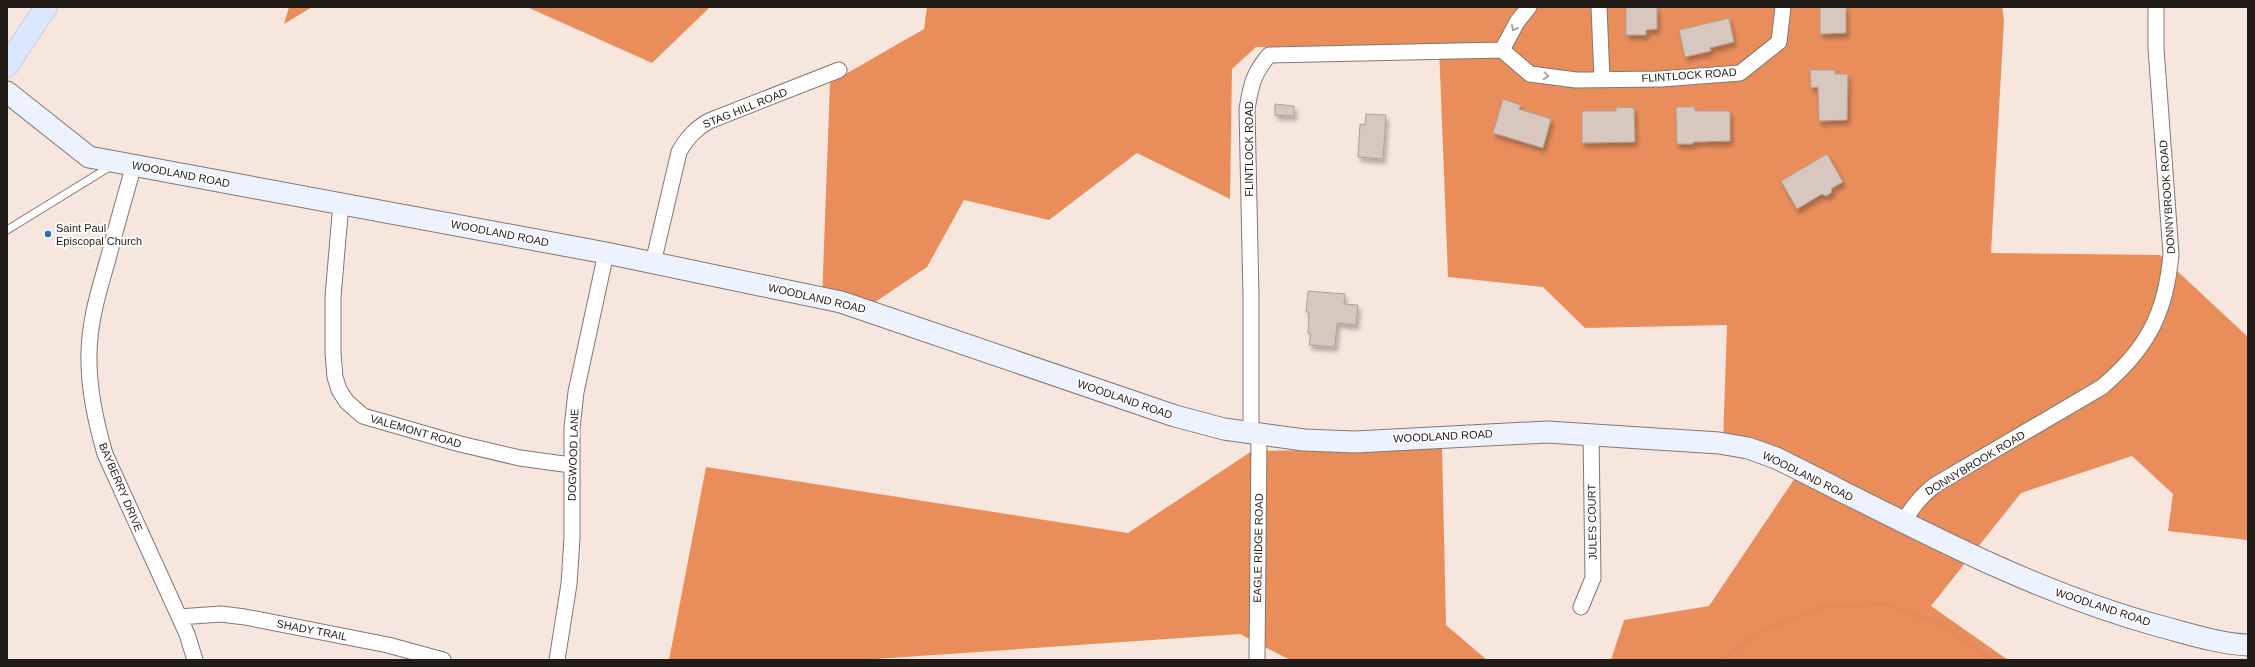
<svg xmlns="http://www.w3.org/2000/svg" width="2255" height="667" font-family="Arial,sans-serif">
<defs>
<filter id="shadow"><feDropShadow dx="2.5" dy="4.5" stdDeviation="2" flood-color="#0004"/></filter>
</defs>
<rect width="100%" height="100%" fill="#f7e6de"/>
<path fill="#e98e5b" d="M289,7H312L284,24Z
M527,7H710L652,63Z
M927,7H2002L2004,20L1991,253L2160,255L2248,337V540L2168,531L2173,494L2132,456L2021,493L1931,606L2008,660H1611L1624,620L1709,606L1795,478L1723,443L1727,325L1585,328L1543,287L1448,277L1439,46L1256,47L1232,69L1230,199L1137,153L1049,220L964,200L927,267L862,311L822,300L830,83L924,29Z
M1442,448L1446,625L1487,660H1290L1240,634L861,660H669L706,467L1128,533L1252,451Z"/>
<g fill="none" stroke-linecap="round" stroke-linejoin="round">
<path stroke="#e58a58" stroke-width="5" d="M1721,660L1763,630L1823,607L1886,604L1938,623L1992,660"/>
</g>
<path fill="#d8c7bf" stroke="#ae9f97" filter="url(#shadow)" d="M1626,7H1657V29L1646,30V35H1626Z
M1820,7H1846V33L1820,34Z
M1729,18L1734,42L1710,48L1711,51L1685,57L1679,30Z
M1810,70H1835V74H1848L1847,120L1819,121L1818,87L1811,88Z
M1503,99L1521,105L1519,109L1551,119L1543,148L1493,133Z
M1275,104L1294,106V116L1275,115Z
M1616,107L1634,108L1635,142L1582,143V111H1616Z
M1676,107H1695V111H1730V141L1693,142V144H1677Z
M1366,114L1386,115L1383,159L1358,157L1360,124L1365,125Z
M1827,154L1843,182L1832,188L1831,193L1826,196L1822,194L1797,209L1781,181Z
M1308,291L1345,294L1344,304L1358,305L1356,325L1337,323L1335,347L1309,345L1311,334L1308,333L1309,312H1306Z"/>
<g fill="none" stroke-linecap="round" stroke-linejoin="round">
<g stroke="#85766f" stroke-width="9">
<path id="lane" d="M7,230L111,166"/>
</g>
<g stroke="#85766f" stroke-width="17">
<path id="street" d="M1599,7L1602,79
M1502,50L1517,22L1529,7
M134,165C125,196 116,228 108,259C98,293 88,326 89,361C89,393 96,423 105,454L187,634L195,660
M341,203L333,297V353L335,377L339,390L347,402L363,416L460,444L520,458L571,465
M653,263L679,152C687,138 695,129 709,121L839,70
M1251,434V297L1247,109C1251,85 1253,74 1269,55L1502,50L1530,74L1576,80L1661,79L1740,73L1779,42L1783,7
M1904,522C1912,506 1921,496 1935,485L2102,387C2147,349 2166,313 2171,254L2156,48V7
M1581,607L1593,578L1591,434
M179,617L221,614L245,617L388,645L443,660
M557,660L569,584L572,538V428L576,392L606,253
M1257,660L1259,435"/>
</g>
<g stroke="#85766f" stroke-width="23">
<path id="secondary" d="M7,92L89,157L606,253L841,302L1175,416L1224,429L1304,440L1355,442L1547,432L1719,443L1748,448L1776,458C1901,520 2024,589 2159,626C2186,633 2220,644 2248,645"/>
</g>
<g stroke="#cecdcc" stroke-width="24">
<path id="primary" d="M7,66L46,7"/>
</g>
<use href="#lane" stroke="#fff" stroke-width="7"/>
<use href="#street" stroke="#fff" stroke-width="15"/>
<use href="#secondary" stroke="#ecf3ff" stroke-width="21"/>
<use href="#primary" stroke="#d8e6fe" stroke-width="22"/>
</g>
<defs><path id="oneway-chevron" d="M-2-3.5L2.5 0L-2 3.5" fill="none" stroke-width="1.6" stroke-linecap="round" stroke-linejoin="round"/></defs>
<g stroke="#9c9998">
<use href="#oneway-chevron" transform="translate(1514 28) rotate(119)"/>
<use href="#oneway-chevron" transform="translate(1546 76) rotate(7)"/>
</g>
<circle fill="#2469d5" stroke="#fff" stroke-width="1.5" cx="48" cy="234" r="4"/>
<g text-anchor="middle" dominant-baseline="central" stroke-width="4" stroke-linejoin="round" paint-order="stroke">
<g font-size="11" fill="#221c19" stroke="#fff">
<text transform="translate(1689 75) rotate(-4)">FLINTLOCK ROAD</text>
<text transform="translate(745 108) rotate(-22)">STAG HILL ROAD</text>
<text transform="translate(1249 149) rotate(-90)">FLINTLOCK ROAD</text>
<text transform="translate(181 174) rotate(11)">WOODLAND ROAD</text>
<text transform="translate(2167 197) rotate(-94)">DONNYBROOK ROAD</text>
<text transform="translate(500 233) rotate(11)">WOODLAND ROAD</text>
<text transform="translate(817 298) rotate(13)">WOODLAND ROAD</text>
<text transform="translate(1125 399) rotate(19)">WOODLAND ROAD</text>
<text transform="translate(416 431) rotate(16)">VALEMONT ROAD</text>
<text transform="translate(1443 436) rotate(-3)">WOODLAND ROAD</text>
<text transform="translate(573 455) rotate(-88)">DOGWOOD LANE</text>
<text transform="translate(1975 463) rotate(-31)">DONNYBROOK ROAD</text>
<text transform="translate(1808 476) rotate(26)">WOODLAND ROAD</text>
<text transform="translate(121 487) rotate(67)">BAYBERRY DRIVE</text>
<text transform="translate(1592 522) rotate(-91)">JULES COURT</text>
<text transform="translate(1258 548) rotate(-89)">EAGLE RIDGE ROAD</text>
<text transform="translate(2103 607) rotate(18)">WOODLAND ROAD</text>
<text transform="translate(312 630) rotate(11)">SHADY TRAIL</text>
</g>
<g font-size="11" fill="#221c19" stroke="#fff" text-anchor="start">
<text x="56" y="228">Saint Paul<tspan x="56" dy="13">Episcopal Church</tspan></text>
</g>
</g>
<rect width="2255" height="667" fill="none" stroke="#221c19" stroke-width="16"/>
</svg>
